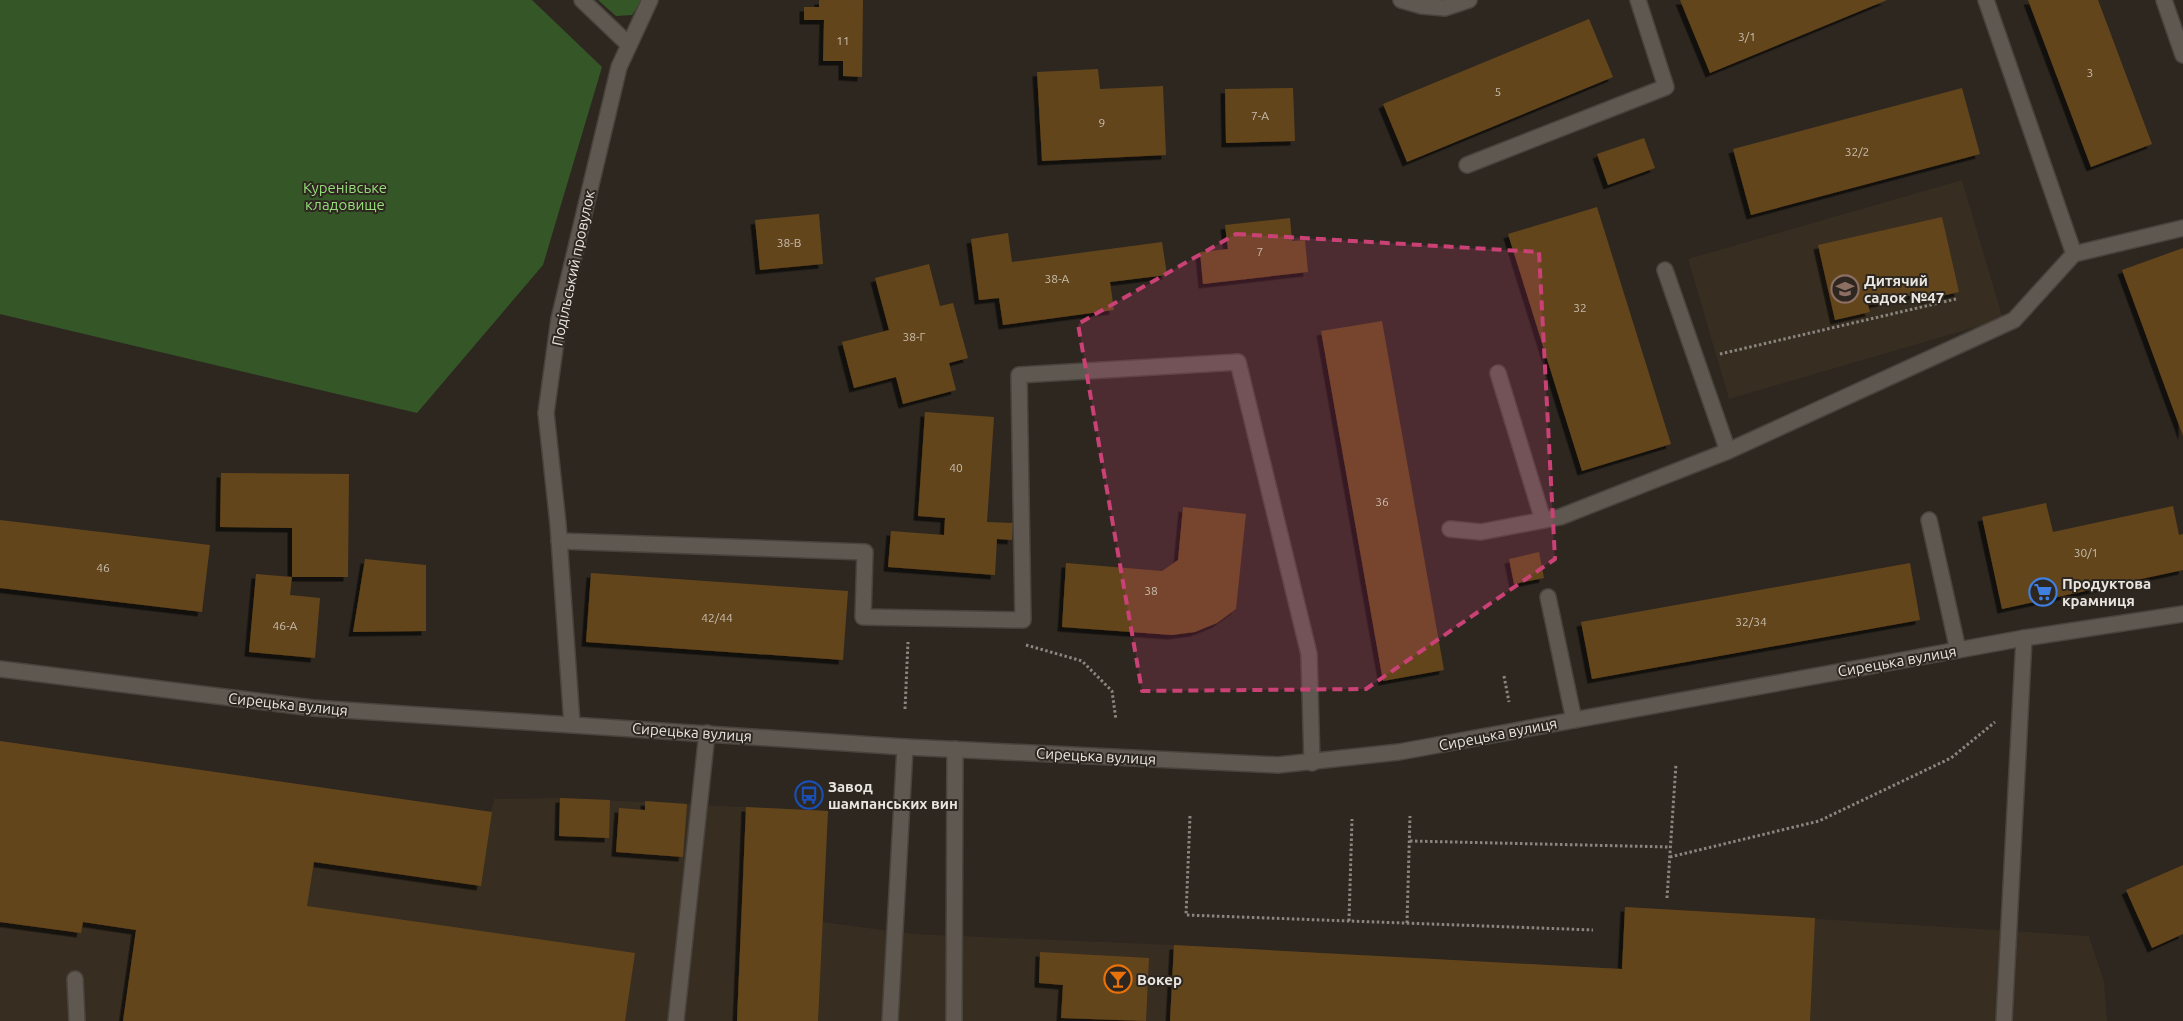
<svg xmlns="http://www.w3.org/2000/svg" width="2183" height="1021" font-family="Ubuntu,sans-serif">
<defs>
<filter id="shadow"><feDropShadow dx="-4.5" dy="4.5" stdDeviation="0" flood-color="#0009"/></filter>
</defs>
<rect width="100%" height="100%" fill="#2d2720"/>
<path fill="#372d21" d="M1962,180L2003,319L1729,399L1688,259Z
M0,741L491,812L494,799L560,798L828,811L822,922L914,934L1174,945L1621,969L1625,907L2089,936L2104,981L2107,1021H0Z"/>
<path fill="#355728" d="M0,0H532L602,67L543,265L417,413L0,314Z
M598,0H642L632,15L616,16Z"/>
<path fill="#64441b" filter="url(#shadow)" d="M819,0H863L862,77L843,76V61H823L824,20H804V7H819Z
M1680,0H1887L1710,73Z
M2028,0H2098L2152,144L2091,167Z
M1589,19L1613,77L1407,162L1383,104Z
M1098,69L1100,89L1163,86L1166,155L1042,161L1037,72Z
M1293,88L1295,141L1226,143L1225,89Z
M1962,88L1980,154L1751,215L1733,149Z
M1644,138L1655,168L1608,185L1597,154Z
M1597,207L1671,444L1582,471L1508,234Z
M819,214L823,264L760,270L755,220Z
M1942,217L1959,292L1924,300L1922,293L1868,305L1870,312L1835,320L1818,245Z
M1290,218L1292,241L1305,240L1308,272L1203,284L1200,252L1228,249L1225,225Z
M1008,233L1012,262L1162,242L1167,275L1110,282L1114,310L1003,325L999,298L979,300L971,239Z
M2183,248V436L2122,270Z
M929,264L940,306L953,303L968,358L949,363L956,390L903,404L896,377L854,388L842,342L889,330L875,278Z
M1382,321L1444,670L1383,681L1321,331Z
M925,412L994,417L987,522L1013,523L1012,540L997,539L995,575L888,567L891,531L944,535L945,518L918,516Z
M221,473L349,474L348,577H292V528L220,527Z
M2046,503L2053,532L2173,506L2179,535L2183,534V570L2002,609L1982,517Z
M1183,507L1246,514L1236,609L1217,623L1195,632L1172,635L1062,627L1066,563L1162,571L1178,560Z
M0,520L210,545L202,612L0,588Z
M1539,552L1544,578L1514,584L1509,559Z
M365,559L426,565V631L353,632Z
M1910,563L1920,620L1592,679L1581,622Z
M591,573L848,591L843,660L586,642Z
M256,574L292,577L290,595L320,598L315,658L249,652Z
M0,741L492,812L481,886L314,862L307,906L635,953L625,1021H123L136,930L83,922L81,933L0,922Z
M560,798L610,800L609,838L559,836Z
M645,801L687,804L683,857L616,852L619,808L645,810Z
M746,807L828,811L818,1021H737Z
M2183,865V934L2152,948L2126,890Z
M1625,907L1815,918L1810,1021H1170L1174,945L1622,969Z
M1040,952L1149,958L1146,1021L1061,1018L1063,985L1039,983Z"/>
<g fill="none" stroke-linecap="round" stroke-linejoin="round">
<g stroke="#48433d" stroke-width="18">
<path id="lane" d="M1986,0L2074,254
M1467,165L1666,87L1638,0
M1665,270L1728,451
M1498,373L1543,520
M1929,520L1958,650
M1450,529L1481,532L1560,517L1728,451L2014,320L2074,254L2183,228
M559,541L865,552L863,617L1023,620L1019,375L1238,362L1309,654L1312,763
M1548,597L1574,720
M75,979L77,1021
M676,1021L707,733
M890,1021L905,747
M954,1021L955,749
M2004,1021L2024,638"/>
</g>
<g stroke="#48433d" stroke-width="18">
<path id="street" d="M582,0L628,44
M1401,0L1422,6L1445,8L1469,0
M2164,0L2183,55
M572,724L558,524L546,413L559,319L619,67L650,0"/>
</g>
<g stroke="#48433d" stroke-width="18">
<path id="secondary" d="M0,669L313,708L905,747L1278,765L1399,752L2024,638L2183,614"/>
</g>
<path stroke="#8a857f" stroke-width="3" stroke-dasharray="2.5 2.5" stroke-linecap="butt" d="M1720,354L1956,299
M1026,645L1082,661L1112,691L1116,720
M1504,676L1509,702
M905,709L908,642
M1190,816L1186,915L1593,930
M1410,841L1670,847
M1670,857L1819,821L1951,758L1995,722
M1667,898L1676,764
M1349,921L1352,819
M1407,923L1410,816"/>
<use href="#lane" stroke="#5f5850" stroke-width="15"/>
<use href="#street" stroke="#5f5850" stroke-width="15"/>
<use href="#secondary" stroke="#5f5850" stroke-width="15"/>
</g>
<path fill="#ca4176" fill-opacity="0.2" stroke="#ca4176" stroke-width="4" stroke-dasharray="10 6" stroke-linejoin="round" d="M1236,234L1539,252L1555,559L1366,689L1142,691L1078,324Z"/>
<defs>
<g id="school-ring" transform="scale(1.4375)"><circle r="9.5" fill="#2d2720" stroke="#8d6e63" stroke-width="1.5"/><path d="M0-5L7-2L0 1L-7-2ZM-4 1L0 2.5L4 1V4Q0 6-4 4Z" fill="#8d6e63"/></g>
<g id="supermarket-ring" transform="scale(1.4375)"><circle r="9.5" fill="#2d2720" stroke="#3f7fe0" stroke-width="1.5"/><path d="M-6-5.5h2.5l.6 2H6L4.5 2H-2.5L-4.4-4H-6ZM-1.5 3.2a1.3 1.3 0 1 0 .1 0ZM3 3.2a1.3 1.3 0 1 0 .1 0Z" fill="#3f7fe0"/></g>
<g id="bus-ring" transform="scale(1.4375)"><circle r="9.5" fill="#2d2720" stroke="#1a4fb4" stroke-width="1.5"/><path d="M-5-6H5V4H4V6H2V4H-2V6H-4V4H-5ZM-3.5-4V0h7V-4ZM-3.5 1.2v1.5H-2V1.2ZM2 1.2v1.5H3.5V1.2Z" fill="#1a4fb4"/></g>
<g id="bar-ring" transform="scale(1.4375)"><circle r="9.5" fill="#2d2720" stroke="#e8710a" stroke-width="1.5"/><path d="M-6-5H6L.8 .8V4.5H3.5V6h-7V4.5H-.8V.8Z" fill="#e8710a"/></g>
</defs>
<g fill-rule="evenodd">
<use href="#school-ring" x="1845" y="289"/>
<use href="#supermarket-ring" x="2043" y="592"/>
<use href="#bus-ring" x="809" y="795"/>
<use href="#bar-ring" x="1118" y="979"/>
</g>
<g text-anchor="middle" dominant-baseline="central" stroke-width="4" stroke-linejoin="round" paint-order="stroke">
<g font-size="12" fill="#c8bdaf">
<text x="1747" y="36">3/1</text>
<text x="843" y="40">11</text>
<text x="2090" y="72">3</text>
<text x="1498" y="91">5</text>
<text x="1260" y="115">7-А</text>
<text x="1102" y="122">9</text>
<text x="1857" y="151">32/2</text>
<text x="789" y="242">38-В</text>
<text x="1260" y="251">7</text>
<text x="1057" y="278">38-А</text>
<text x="1580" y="307">32</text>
<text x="914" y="336">38-Г</text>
<text x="956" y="467">40</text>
<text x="1382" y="501">36</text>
<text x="2086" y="552">30/1</text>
<text x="103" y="567">46</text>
<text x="1151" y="590">38</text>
<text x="717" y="617">42/44</text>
<text x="1751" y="621">32/34</text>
<text x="285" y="625">46-А</text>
</g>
<g font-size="15" fill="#96dd7b" stroke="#2d2720">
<text x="345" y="187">Куренівське<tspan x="345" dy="17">кладовище</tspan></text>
</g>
<g font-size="15" fill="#e9e5e0" stroke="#2d2720">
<text transform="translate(573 268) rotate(-78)">Подільський провулок</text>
<text transform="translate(1897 661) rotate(-10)">Сирецька вулиця</text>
<text transform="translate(288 704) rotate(6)">Сирецька вулиця</text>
<text transform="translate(692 732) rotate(4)">Сирецька вулиця</text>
<text transform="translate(1498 734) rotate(-11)">Сирецька вулиця</text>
<text transform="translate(1096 756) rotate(3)">Сирецька вулиця</text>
</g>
<g font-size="15" font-weight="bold" fill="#e9e5e0" stroke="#2d2720" text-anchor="start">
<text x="1864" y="280">Дитячий<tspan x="1864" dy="17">садок №47</tspan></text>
<text x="2062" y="583">Продуктова<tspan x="2062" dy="17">крамниця</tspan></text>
<text x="828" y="786">Завод<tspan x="828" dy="17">шампанських вин</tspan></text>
<text x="1137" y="979">Вокер</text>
</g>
</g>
</svg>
